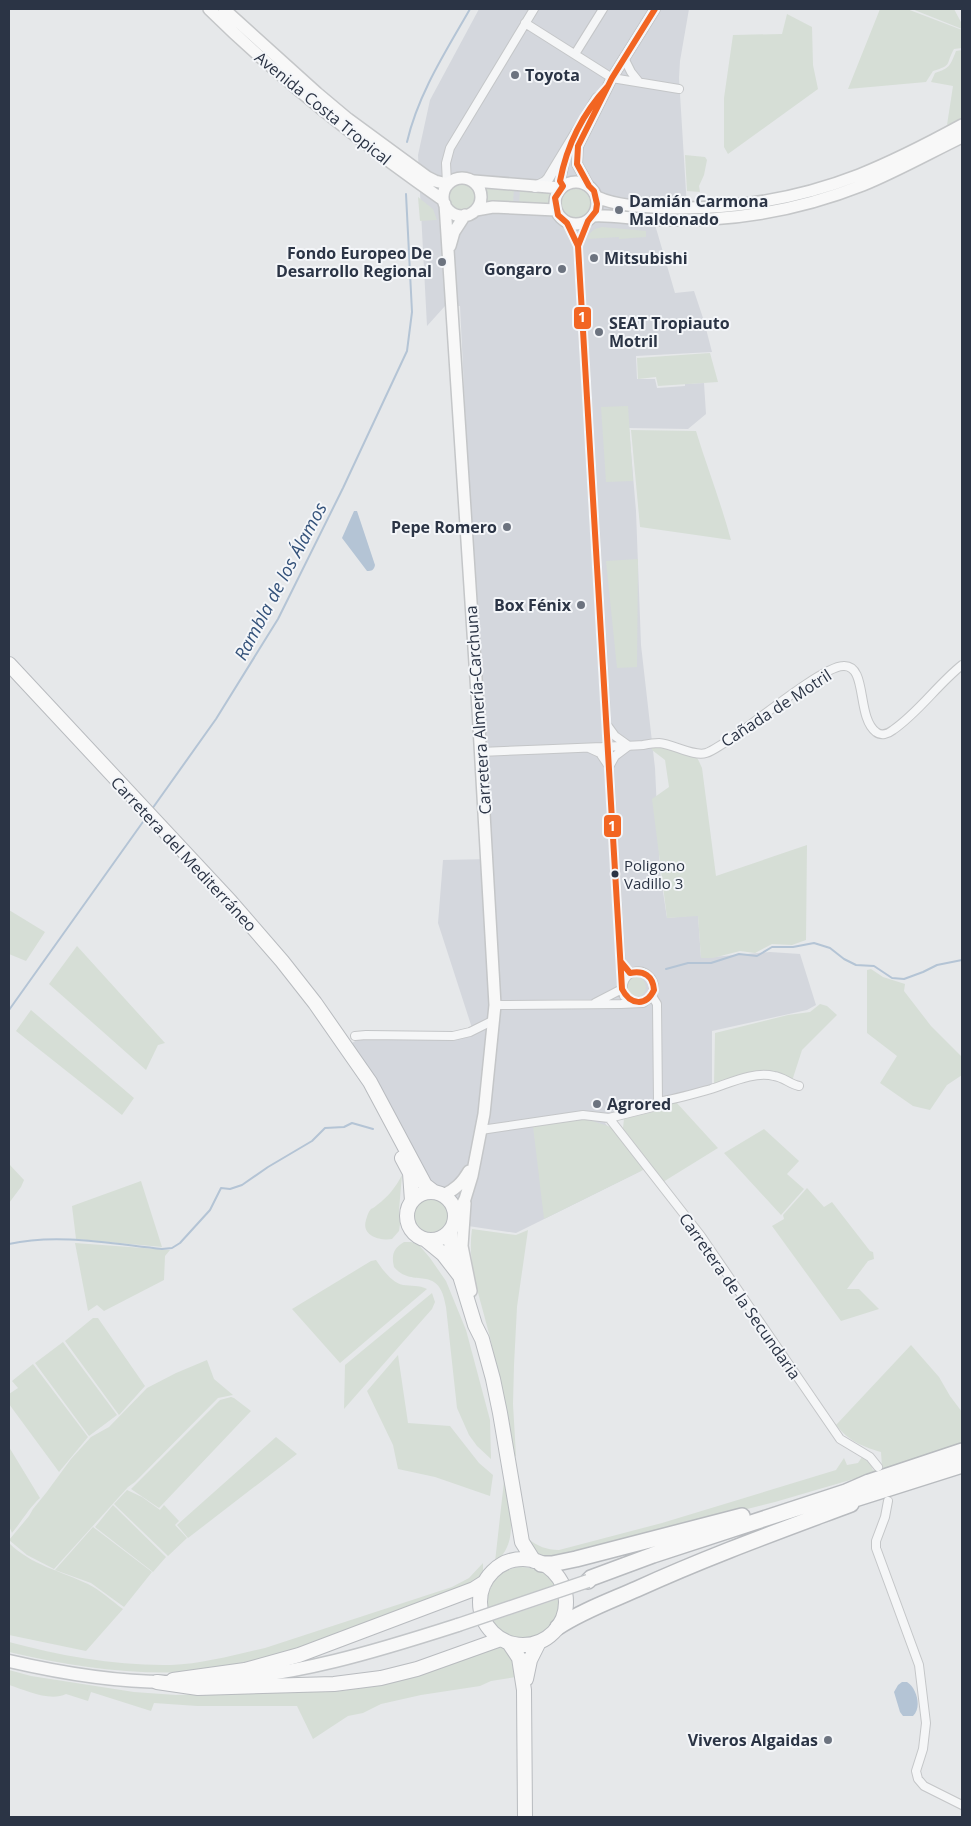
<svg xmlns="http://www.w3.org/2000/svg" width="971" height="1826" font-family="'Open Sans',sans-serif">
<rect width="100%" height="100%" fill="#e6e8ea"/>
<path fill="#d4d7dd" d="M479,9H689L680,61L679,78L687,208L651,211L675,293L694,291L704,321L712,352L636,356L637,379H655L657,388L685,386V384L704,383L706,414L688,429L629,428L636,511L641,645L655,768L660,872L667,918L698,915L701,958L770,952L800,954L816,1005L807,1010L712,1031V1090L665,1098L605,1123L630,1154L641,1171L516,1233L468,1226L427,1185L350,1044L368,1034H451L472,1028L438,923L443,860L490,859L486,743L469,490L460,306H445L427,326L418,155L430,100Z"/>
<path fill="#d6ded6" d="M880,9H907L962,30V48L954,49C945,65 953,65 933,71L926,82L848,89Z
M912,9H954L962,24V29Z
M787,14L812,27L813,65L818,89L728,154L724,147V98L733,35L782,34Z
M962,50V118L947,125L953,86L931,82L935,73C950,68 950,66 956,51Z
M685,155L705,157L707,160L704,175L699,186L700,192L687,191Z
M448 196a14 14 0 1 1 28 0a14 14 0 1 1-28 0Z
M483,185L514,188L513,203L485,204L486,195Z
M520,189L553,191L550,206L519,204Z
M561 204a15 15 0 1 1 30 0a15 15 0 1 1-30 0Z
M418,197L433,209L437,220L420,221Z
M602,227L646,231V237L619,239V237L587,239C590,231 594,229 602,227Z
M710,353L718,382L658,386L656,377L638,379L637,358Z
M628,406L633,481L606,482L601,407Z
M631,430L696,431C707,467 721,503 731,540L640,527Z
M638,559L637,667L617,668L606,561Z
M651,746C664,747 685,749 696,757C699,760 700,764 702,768L716,876L807,845L806,940L792,945L772,944L755,953L740,951L713,958H701L698,916L667,918L652,799L669,787L665,760L652,750Z
M9,910L45,932L26,961L9,954Z
M77,946L165,1043L158,1045L146,1070L49,984Z
M871,969L883,977L905,984L904,991L931,1026L962,1057V1075L947,1085L930,1110L913,1106L880,1083L897,1056L867,1033V970Z
M626 987a10 10 0 1 1 20 0a10 10 0 1 1-20 0Z
M820,1004L827,1006L837,1015L802,1050L792,1081L774,1071H764L714,1085L715,1033L788,1015L810,1012Z
M31,1010L134,1098L122,1115L16,1031Z
M676,1102L718,1148L663,1182L623,1128L624,1119L657,1111L665,1105Z
M586,1119L614,1128L644,1167L643,1170L544,1219L533,1126Z
M764,1129L799,1161L787,1174L804,1189L781,1215L724,1153Z
M9,1164L24,1180L21,1187L9,1203Z
M402,1175L399,1210L400,1224L399,1231L392,1239C380,1241 361,1236 366,1220C367,1217 368,1212 371,1209C373,1208 375,1207 377,1205C389,1196 395,1188 402,1175Z
M141,1181L162,1247L76,1239L72,1206Z
M807,1188L824,1207L832,1202L870,1251L873,1252L874,1259L868,1261L847,1289H859L879,1309L841,1321L772,1226L784,1219L783,1215Z
M413 1216a18 18 0 1 1 36 0a18 18 0 1 1-36 0Z
M472,1229L516,1235L528,1230L517,1307L514,1365L513,1404L516,1456L512,1457C504,1414 499,1369 487,1326C479,1294 467,1264 472,1229Z
M404,1242H411L419,1245L430,1258L446,1281L466,1330L490,1420L491,1459L477,1446L469,1435L457,1408L446,1307C439,1262 413,1290 394,1267C391,1254 394,1248 404,1242Z
M75,1243L170,1250L165,1256L164,1280L104,1311L97,1305L88,1311Z
M376,1260C382,1269 392,1283 403,1285C411,1286 419,1285 427,1289L340,1363L292,1309L371,1261Z
M432,1293L435,1302L432,1309L344,1409L345,1365Z
M93,1318H98L145,1386L119,1415L65,1341Z
M63,1342L117,1415L89,1436L35,1363Z
M911,1345L939,1377L950,1396L962,1412V1444L874,1473L775,1502L565,1555C540,1559 540,1561 528,1539C538,1546 546,1550 559,1550L662,1523L836,1470L844,1458L847,1465L858,1463L862,1457L870,1463L873,1470L882,1467L881,1452C861,1446 849,1441 836,1425Z
M398,1355L408,1423L450,1426L479,1463L493,1475L490,1496L435,1477L398,1469L393,1445L367,1391Z
M207,1360L214,1379L233,1395L218,1398L135,1482L128,1487L54,1569L27,1555L9,1540L29,1516L33,1509L46,1493L71,1459L91,1437L109,1427L147,1388L176,1373Z
M33,1364L88,1437L59,1472L9,1404V1394L18,1388L12,1381Z
M231,1397L234,1398L251,1411L159,1508L131,1489L220,1400Z
M276,1437L297,1454L188,1538L177,1525Z
M9,1447L40,1498C29,1508 22,1521 12,1533L9,1526Z
M504,1481C510,1506 520,1544 495,1562Z
M127,1490L142,1497L160,1510L164,1505L179,1521L175,1525L187,1538L168,1556L114,1504Z
M113,1505L166,1557L153,1572L95,1527Z
M93,1527L152,1572L124,1607L91,1583L55,1570Z
M9,1543C31,1565 61,1571 88,1584C100,1590 112,1601 123,1609L86,1651L9,1635Z
M483,1563V1574L477,1581C412,1606 346,1635 278,1654C263,1659 247,1665 231,1668C157,1679 80,1669 9,1652V1642C61,1656 117,1666 171,1665C202,1664 234,1655 265,1648L452,1587L469,1578Z
M519,1567C534,1567 548,1572 555,1586L487,1608C486,1587 498,1570 519,1567Z
M558,1599C563,1638 514,1652 492,1621Z
M492,1648H503L512,1656L516,1677L491,1681L480,1686L421,1695L381,1704L363,1713L348,1716L313,1739L297,1706H197L154,1703L151,1711L91,1692L88,1701L66,1694C50,1702 25,1690 9,1685V1670L31,1676L134,1692L176,1695L341,1691L382,1685L422,1675Z"/>
<path fill="#b4c4d5" d="M354,511H357L375,565C374,570 372,571 367,571L342,538Z
M902,1682H907C917,1688 922,1708 913,1716H903L900,1712L894,1692L898,1685Z"/>
<g fill="none" stroke-linecap="round" stroke-linejoin="round">
<path stroke="#b4c4d5" stroke-width="2" d="M407,142C418,94 446,51 470,9
M152,809L216,719L278,619L343,488L407,351L412,312L406,194
M666,969L688,963H711L739,954L757,956L772,947H793L814,943L830,948L844,959L856,965L874,966L892,978L904,979L923,972L937,965L962,960
M9,1010L145,819
M9,1244C58,1233 113,1244 162,1249L172,1248L180,1243L210,1210L221,1188L230,1189L242,1185L268,1167L312,1141L325,1128L344,1127L352,1123L373,1129"/>
<g stroke="#c4c6c8" stroke-width="10">
<path id="minor" d="M525,23L612,78L679,89
M575,54L603,9
M624,58L631,72L639,82
M447,184L446,163L450,148L534,9
M567,223L578,246L622,985
M578,246L588,221
M607,725L615,736L629,746
M589,748L600,753L608,765
M480,752C521,750 561,749 602,747C616,746 630,746 643,745C648,744 654,743 659,743C673,744 694,757 706,753C713,751 720,745 726,742C750,727 821,667 843,666C868,664 856,717 876,732C881,736 888,734 893,730C919,712 937,685 962,665
M609,767L615,756L627,747
M652,996L657,1004L658,1102
M595,1003L622,989
M495,1005L621,1004L643,1003L652,996L654,985C647,961 616,971 624,996L634,1003
M355,1036L366,1035L453,1036L470,1032L494,1020
M658,1102C676,1099 693,1094 711,1089C730,1083 754,1071 774,1076C783,1077 790,1084 799,1086
M609,1118L701,1236L840,1439L870,1457L878,1467
M481,1130L583,1115L609,1118L653,1107L658,1102
M888,1501L885,1517L876,1541V1548L919,1665L926,1723L923,1749L916,1771L918,1779L924,1786L962,1805"/>
</g>
<g stroke="#c4c6c8" stroke-width="12">
<path id="tertiary" d="M563,186L560,181L565,157
M589,186L577,164L578,146L612,78L655,9
M535,187L545,182L548,179L597,98"/>
</g>
<g stroke="#c4c6c8" stroke-width="14">
<path id="secondary" d="M209,9C281,80 360,142 443,200
M224,9L317,93L348,119L427,177L435,181L447,184
M443 197a19 19 0 1 1 38 0a19 19 0 1 1-38 0Z
M474,181L561,188
M555 203a21 21 0 1 1 42 0a21 21 0 1 1-42 0Z
M597,197C619,207 648,207 672,208C735,209 800,198 859,175C894,161 929,143 962,125
M445,204L478,709L495,1005L484,1114L472,1176L465,1199L455,1219
M476,210L493,207L556,210
M593,216C610,215 626,218 642,219C665,220 688,221 711,219C762,216 815,204 863,185C897,171 929,153 962,137
M450,246L454,232L465,215
M443,1195C455,1190 462,1183 469,1171
M465,1203L462,1246L471,1291"/>
</g>
<g stroke="#c2c5c8" stroke-width="15">
<path id="primary" d="M9,1661C61,1673 113,1682 167,1682
M209,1681C298,1675 374,1652 458,1625"/>
</g>
<g stroke="#b8bbbf" stroke-width="16">
<path id="trunk" d="M9,664L230,901L282,961L315,1003L370,1082L425,1185L434,1192
M402,1158L410,1173L412,1201
M407 1216a24 24 0 1 1 48 0a24 24 0 1 1-48 0Z
M450,1231L452,1252L457,1268
M426,1240L443,1254L460,1276L475,1325L482,1339L493,1379L500,1413L522,1542L534,1561
M480 1602a43 43 0 1 1 86 0a43 43 0 1 1-86 0Z
M509,1643L519,1658L524,1690L525,1817
M526,1679L530,1660L539,1642
M173,1680L245,1670L299,1655L474,1589L485,1582
M157,1682L198,1688L334,1684L381,1678L417,1669L501,1639"/>
</g>
<g stroke="#b8bbbf" stroke-width="18">
<path id="motorway" d="M839,1504L962,1465
M541,1564H552L576,1559L742,1516
M588,1581L591,1578L653,1555L846,1492L869,1482L962,1451
M558,1627C582,1611 610,1601 637,1589C707,1557 779,1531 851,1504"/>
</g>
<use href="#minor" stroke="#f5f6f7" stroke-width="8"/>
<use href="#tertiary" stroke="#f5f6f7" stroke-width="10"/>
<use href="#secondary" stroke="#f8f8f8" stroke-width="11"/>
<use href="#primary" stroke="#f8f8f8" stroke-width="12"/>
<use href="#trunk" stroke="#f8f8f8" stroke-width="14"/>
<use href="#motorway" stroke="#f8f8f8" stroke-width="15"/>
<g stroke="#c2c5c8" stroke-width="15" stroke-linecap="butt">
<path id="primary-bridge" d="M458,1625L588,1581"/>
</g>
<use href="#primary-bridge" stroke="#f8f8f8" stroke-width="12"/>
<g stroke="#f4f6f9" stroke-width="10">
<path id="bus-1" d="M608,86C583,113 567,144 560,181L563,186L555,198L558,215L567,223L578,246L622,989C630,1005 646,1007 654,990C653,976 644,970 630,973L621,962
M578,246L588,221L596,211L597,204L594,191L589,186L577,164L578,146L612,78L655,9"/>
</g>
<use href="#bus-1" stroke="#f26522" stroke-width="6"/>
</g>
<g fill="#6c737f" stroke="#f4f6f9" stroke-width="2">
<circle cx="515" cy="75" r="5"/>
<circle cx="619" cy="210" r="5"/>
<circle cx="594" cy="258" r="5"/>
<circle cx="442" cy="262" r="5"/>
<circle cx="562" cy="269" r="5"/>
<circle cx="599" cy="332" r="5"/>
<circle cx="507" cy="527" r="5"/>
<circle cx="581" cy="605" r="5"/>
<circle cx="597" cy="1104" r="5"/>
<circle cx="828" cy="1740" r="5"/>
</g>
<circle fill="#2b3445" stroke="#f4f6f9" stroke-width="2" cx="615" cy="874" r="4.5"/>
<g text-anchor="middle" dominant-baseline="central" stroke-width="4" stroke-linejoin="round" paint-order="stroke">
<g font-size="15" fill="#2b3445" stroke="#f4f6f9" text-anchor="start">
<text x="624" y="865">Poligono<tspan x="624" dy="18">Vadillo 3</tspan></text>
</g>
<g font-size="16" font-weight="bold" fill="#2b3445" stroke="#f4f6f9" text-anchor="start">
<text x="525" y="75">Toyota</text>
<text x="629" y="201">Damián Carmona<tspan x="629" dy="18">Maldonado</tspan></text>
<text x="432" y="253" text-anchor="end">Fondo Europeo De<tspan x="432" dy="18">Desarrollo Regional</tspan></text>
<text x="604" y="258">Mitsubishi</text>
<text x="552" y="269" text-anchor="end">Gongaro</text>
<text x="609" y="323">SEAT Tropiauto<tspan x="609" dy="18">Motril</tspan></text>
<text x="497" y="527" text-anchor="end">Pepe Romero</text>
<text x="571" y="605" text-anchor="end">Box Fénix</text>
<text x="607" y="1104">Agrored</text>
<text x="818" y="1740" text-anchor="end">Viveros Algaidas</text>
</g>
<g font-size="16" fill="#2b3445" stroke="#f4f6f9">
<text transform="translate(323 108) rotate(39)">Avenida Costa Tropical</text>
<text transform="translate(776 708) rotate(-33)">Cañada de Motril</text>
<text transform="translate(478 710) rotate(-94)">Carretera Almería-Carchuna</text>
<text transform="translate(184 854) rotate(47)">Carretera del Mediterráneo</text>
<text transform="translate(740 1296) rotate(55)">Carretera de la Secundaria</text>
</g>
<g font-size="18" font-style="italic" fill="#34527a" stroke="#f4f6f9">
<text transform="translate(280 581) rotate(-62)">Rambla de los Álamos</text>
</g>
</g>
<g stroke="#f4f6f9" stroke-width="2">
<rect x="573" y="306" width="19" height="24" rx="5" fill="#f26522"/>
<rect x="603" y="814" width="19" height="24" rx="5" fill="#f26522"/>
</g>
<g font-size="14" text-anchor="middle" font-weight="bold" fill="#fff">
<text x="582" y="322">1</text>
<text x="612" y="831">1</text>
</g>
<rect width="971" height="1826" fill="none" stroke="#2b3445" stroke-width="20"/>
</svg>
